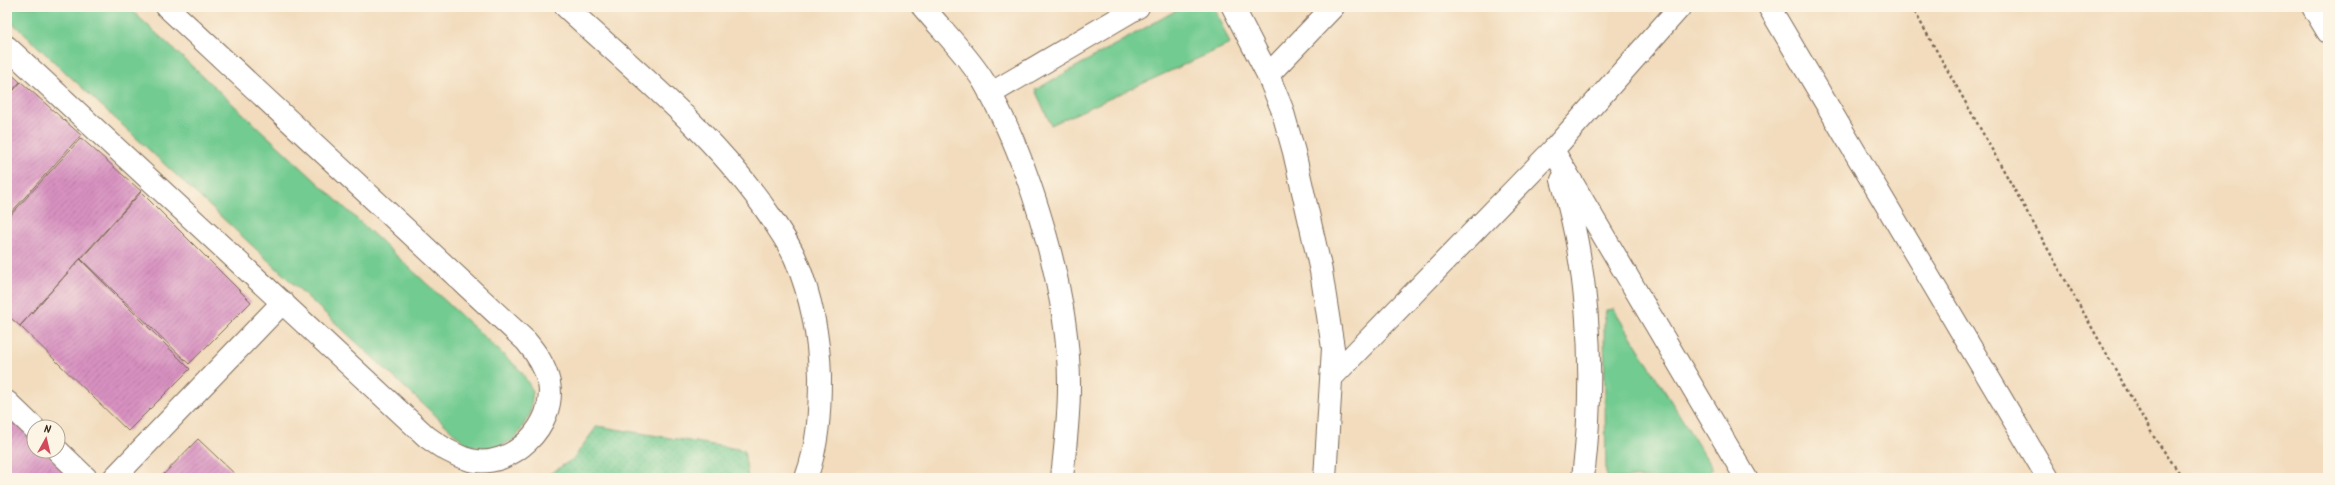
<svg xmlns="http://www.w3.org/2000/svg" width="2335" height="485" font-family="Kalam,sans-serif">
<defs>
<pattern id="park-dots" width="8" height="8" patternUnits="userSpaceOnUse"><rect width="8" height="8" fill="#72cb91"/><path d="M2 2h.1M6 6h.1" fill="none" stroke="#64ae7d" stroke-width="1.8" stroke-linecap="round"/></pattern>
<pattern id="building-hatch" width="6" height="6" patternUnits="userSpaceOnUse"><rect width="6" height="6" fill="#d891c1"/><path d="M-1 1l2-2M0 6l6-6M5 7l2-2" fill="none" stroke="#b0779c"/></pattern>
</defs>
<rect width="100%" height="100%" fill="#fcf5e5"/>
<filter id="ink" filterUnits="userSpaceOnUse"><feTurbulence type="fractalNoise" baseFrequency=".025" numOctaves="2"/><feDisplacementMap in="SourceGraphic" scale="8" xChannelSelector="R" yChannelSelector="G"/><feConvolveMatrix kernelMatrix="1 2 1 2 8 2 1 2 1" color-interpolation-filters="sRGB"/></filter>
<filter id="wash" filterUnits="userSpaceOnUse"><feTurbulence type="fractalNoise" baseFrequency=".012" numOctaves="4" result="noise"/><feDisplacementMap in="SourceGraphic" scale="16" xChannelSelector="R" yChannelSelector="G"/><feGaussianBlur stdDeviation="0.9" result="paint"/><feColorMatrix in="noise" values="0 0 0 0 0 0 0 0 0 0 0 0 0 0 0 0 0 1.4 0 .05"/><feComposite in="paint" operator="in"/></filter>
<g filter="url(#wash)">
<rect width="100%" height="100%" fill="#f2dcbd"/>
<path fill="#72cb91" stroke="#567a58" d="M7,7H128L521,371L533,391L530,414L516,438L494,450L467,445L7,18Z
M1182,7H1214L1230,44L1051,125L1035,90Z
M1614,309L1713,469L1700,478H1606L1604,322L1606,310Z"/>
<path fill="url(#park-dots)" stroke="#567a58" d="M597,426L744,450L748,478H543L573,459Z"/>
<g id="blocks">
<path fill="url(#building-hatch)" d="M7,70L20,82L7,96Z
M21,82L81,135L7,217V98Z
M81,138L141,191L20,326L7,315V219Z
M141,192L251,302L189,364L81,259Z
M80,259L190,369L128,431L20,326Z
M7,414L34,441V451H44L71,478H7Z
M198,439L239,478H160Z"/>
</g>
</g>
<g filter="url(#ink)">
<use href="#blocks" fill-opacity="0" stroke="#7b6856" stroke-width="1"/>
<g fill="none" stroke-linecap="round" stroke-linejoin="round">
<g stroke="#7b6856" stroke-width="24">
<path id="minor" d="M566,7C637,73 716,135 770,216C779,230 790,245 796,260C812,299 819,335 820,377C820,412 818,446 806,478
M923,7C942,30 969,57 984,82C1030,162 1070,295 1069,388C1069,418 1065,448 1062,478
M1233,7L1268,75L1282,109L1294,152L1321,271L1333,348L1325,478
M1769,7L2048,478
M7,47L427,437C441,447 453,455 470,460C511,470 557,425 549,383C545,366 537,354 526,341L167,7
M1268,75L1333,7
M990,94L1138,7
M1553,150L1746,478
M1562,180C1590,276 1595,379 1583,478
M1333,376L1553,150L1680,7
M7,402L34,428
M58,451L86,478
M114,478L283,302"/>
</g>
<g stroke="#7b6856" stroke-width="24">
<path id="tertiary" d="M2313,7L2328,32"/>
</g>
<path stroke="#7b6856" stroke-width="2.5" stroke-dasharray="3 3" stroke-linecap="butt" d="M1912,7L2132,399L2154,437L2183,478"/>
<use href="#minor" stroke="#fff" stroke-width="22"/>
<use href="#tertiary" stroke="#fff" stroke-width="22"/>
</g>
</g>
<rect width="2335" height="485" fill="none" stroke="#fcf5e5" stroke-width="24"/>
<g transform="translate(46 439) rotate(8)"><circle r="19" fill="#fcf5e5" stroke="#afa495"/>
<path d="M0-3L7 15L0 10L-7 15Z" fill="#d1495b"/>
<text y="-6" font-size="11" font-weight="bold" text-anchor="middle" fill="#3b2a1e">N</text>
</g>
</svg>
